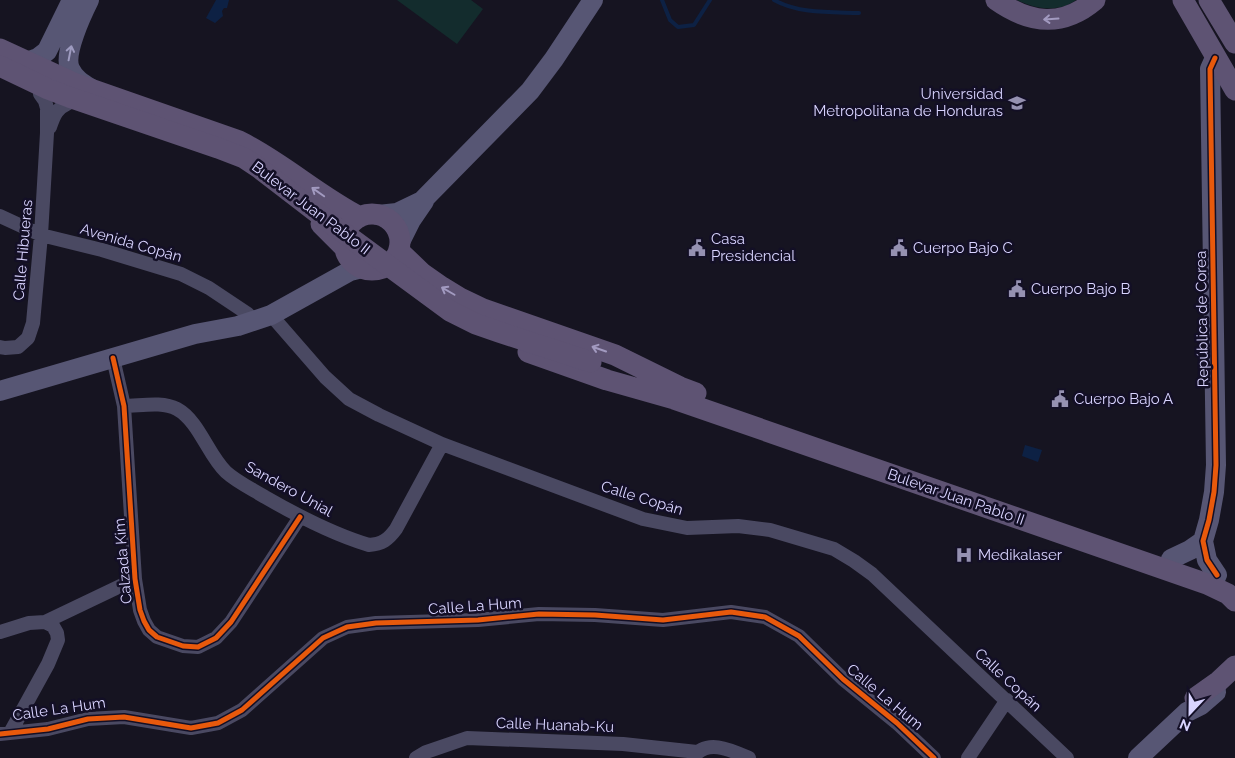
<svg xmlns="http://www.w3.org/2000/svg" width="1235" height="758" font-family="Raleway,sans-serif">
<rect width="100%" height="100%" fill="#161421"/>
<path fill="#132c2d" d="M397,0H471L483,9L457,44Z
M1017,0H1076C1059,13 1035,9 1017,0Z"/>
<path fill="#0d2144" d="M216,0H229L227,8H224L222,11L223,16L215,23L206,18Z
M1025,445L1042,450L1038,462L1022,456Z"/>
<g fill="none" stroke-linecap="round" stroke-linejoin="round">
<path stroke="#0d2144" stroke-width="4" d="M662,0L670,20L678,27L694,25L710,0
M774,0C799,14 831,12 859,13"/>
<path stroke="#4a4962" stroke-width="14" d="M50,127C54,116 56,109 67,104
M0,216L41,235L102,250L181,274L209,288L248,314
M271,315L325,377L349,399L379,415L442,444L643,519L687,528L738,526L770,530L834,549L854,561L872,574L1067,758
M0,347L5,348L18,347L28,338L33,323L41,235L47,133V108L45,101L40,94
M113,358L124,406L135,579L140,610L144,621L149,630L157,637L183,646L198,647L216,638L231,622L300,517
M124,406C140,406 162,401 177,409C199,421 208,455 226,472C237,482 252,489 265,497C298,516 332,534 369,545C382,544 388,540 396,529L442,444
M45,622L135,579
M0,632L29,623L45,622L53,626L57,633L58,640L48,664L10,733
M0,734L48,729L88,719L124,717L191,728L218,723L242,710L323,638L347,627L376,623L478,620L539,614L595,615L663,620L731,612L765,617L799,636L843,679L897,723L934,758
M416,758L426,752L467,738L623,744L697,752
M693,758C706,738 731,750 749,758
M968,758L1007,700"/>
<path stroke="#575674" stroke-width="20" d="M89,0C82,14 63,54 70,69C74,78 82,83 90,88
M1215,58L1210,69L1216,465L1214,492L1209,520L1203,541L1207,560L1217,575
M27,62L38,58L47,51L72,0
M378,215L397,213L422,201L530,91L554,59L593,0
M400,242L411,220L424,201
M0,391L195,334L238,326L271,315L350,271L362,268
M1171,559L1190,550L1203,541
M1138,758L1187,712L1201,705L1216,692"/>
<path stroke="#5e5373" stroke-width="21" d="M996,0C1030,24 1062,28 1095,0
M1183,0L1235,90
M1209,0L1235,43
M0,49L76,84L239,141C282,162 317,195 360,217
M344 242a28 28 0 1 1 56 0a28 28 0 1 1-56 0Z
M321,224L345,248
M399,251L422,273L442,287L460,298L483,309L615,355L680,387L696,393
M528,352L607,380L674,399L1207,584L1228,594L1235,601
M1195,698L1219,681L1235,666"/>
<path stroke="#5e5373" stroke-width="21" d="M0,66L48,89L69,97L218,148L244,158L259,168L333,225L450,311L476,324L499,332L591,362"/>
<g stroke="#130f26" stroke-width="8">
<path id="cycleway" d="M1215,58L1210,69L1216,465L1214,492L1209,520L1203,541L1207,560L1217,575
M113,358L124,406L135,579L140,610L144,621L149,630L157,637L183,646L198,647L216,638L231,622L300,517
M0,734L48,729L88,719L124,717L191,728L218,723L242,710L323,638L347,627L376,623L478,620L539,614L595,615L663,620L731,612L765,617L799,636L843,679L897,723L934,758"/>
</g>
<use href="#cycleway" stroke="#e8590c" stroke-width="5"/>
</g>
<defs><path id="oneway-shaft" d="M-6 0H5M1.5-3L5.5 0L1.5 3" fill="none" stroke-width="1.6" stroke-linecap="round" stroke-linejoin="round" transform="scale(1.25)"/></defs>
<g stroke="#a29ac0">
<use href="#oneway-shaft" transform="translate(1051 19) rotate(176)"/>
<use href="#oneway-shaft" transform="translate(318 192) rotate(-145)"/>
<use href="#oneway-shaft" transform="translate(448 291) rotate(-150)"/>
<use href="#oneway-shaft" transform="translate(599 349) rotate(-161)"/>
</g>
<use stroke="#9e9bc0" href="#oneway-shaft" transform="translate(70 53) rotate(-79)"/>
<defs>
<g id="university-bare" transform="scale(1.35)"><path d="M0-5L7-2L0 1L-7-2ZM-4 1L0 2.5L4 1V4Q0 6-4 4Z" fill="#9591b1" stroke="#130f26" stroke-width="2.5" paint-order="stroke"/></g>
<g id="civic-bare" transform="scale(1.35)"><path d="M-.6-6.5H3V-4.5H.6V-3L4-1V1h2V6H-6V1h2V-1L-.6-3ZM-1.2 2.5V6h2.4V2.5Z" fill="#9591b1" stroke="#130f26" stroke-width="2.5" paint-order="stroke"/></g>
<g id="hospital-bare" transform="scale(1.35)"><path d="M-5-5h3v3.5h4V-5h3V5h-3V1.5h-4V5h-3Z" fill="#9591b1" stroke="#130f26" stroke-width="2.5" paint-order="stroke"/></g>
</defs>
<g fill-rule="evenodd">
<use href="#university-bare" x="1017" y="103"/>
<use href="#civic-bare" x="697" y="248"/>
<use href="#civic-bare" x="899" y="248"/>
<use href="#civic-bare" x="1017" y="289"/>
<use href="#civic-bare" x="1060" y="399"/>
<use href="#hospital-bare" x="964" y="555"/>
</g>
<g text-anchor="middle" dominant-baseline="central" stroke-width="5" stroke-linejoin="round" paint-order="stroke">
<g font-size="15" fill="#d9d4ff" stroke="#130f26" text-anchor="start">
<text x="1003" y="94" text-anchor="end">Universidad<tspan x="1003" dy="17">Metropolitana de Honduras</tspan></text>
<text x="711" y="239">Casa<tspan x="711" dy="17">Presidencial</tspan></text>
<text x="913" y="248">Cuerpo Bajo C</text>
<text x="1031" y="289">Cuerpo Bajo B</text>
<text x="1074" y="399">Cuerpo Bajo A</text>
<text x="978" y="555">Medikalaser</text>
</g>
<g font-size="15" fill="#d9d4ff" stroke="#130f26">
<text transform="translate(311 208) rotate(37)">Bulevar Juan Pablo II</text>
<text transform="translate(131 243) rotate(16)">Avenida Copán</text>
<text transform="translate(23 250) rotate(-85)">Calle Hibueras</text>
<text transform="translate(1202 319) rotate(-91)">República de Corea</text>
<text transform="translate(289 489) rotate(29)">Sandero Unial</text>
<text transform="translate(956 497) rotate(19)">Bulevar Juan Pablo II</text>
<text transform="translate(642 498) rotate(17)">Calle Copán</text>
<text transform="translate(123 561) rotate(-95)">Calzada Kim</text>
<text transform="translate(475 606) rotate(-4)">Calle La Hum</text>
<text transform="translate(1008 680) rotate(43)">Calle Copán</text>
<text transform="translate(885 697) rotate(40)">Calle La Hum</text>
<text transform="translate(59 709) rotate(-8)">Calle La Hum</text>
<text transform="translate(555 725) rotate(2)">Calle Huanab-Ku</text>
</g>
</g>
<g transform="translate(1190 713) rotate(202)" stroke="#130f26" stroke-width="4" paint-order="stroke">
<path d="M0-4L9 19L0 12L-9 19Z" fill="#d9d4ff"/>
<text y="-8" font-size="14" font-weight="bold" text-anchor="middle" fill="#d9d4ff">N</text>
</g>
</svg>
